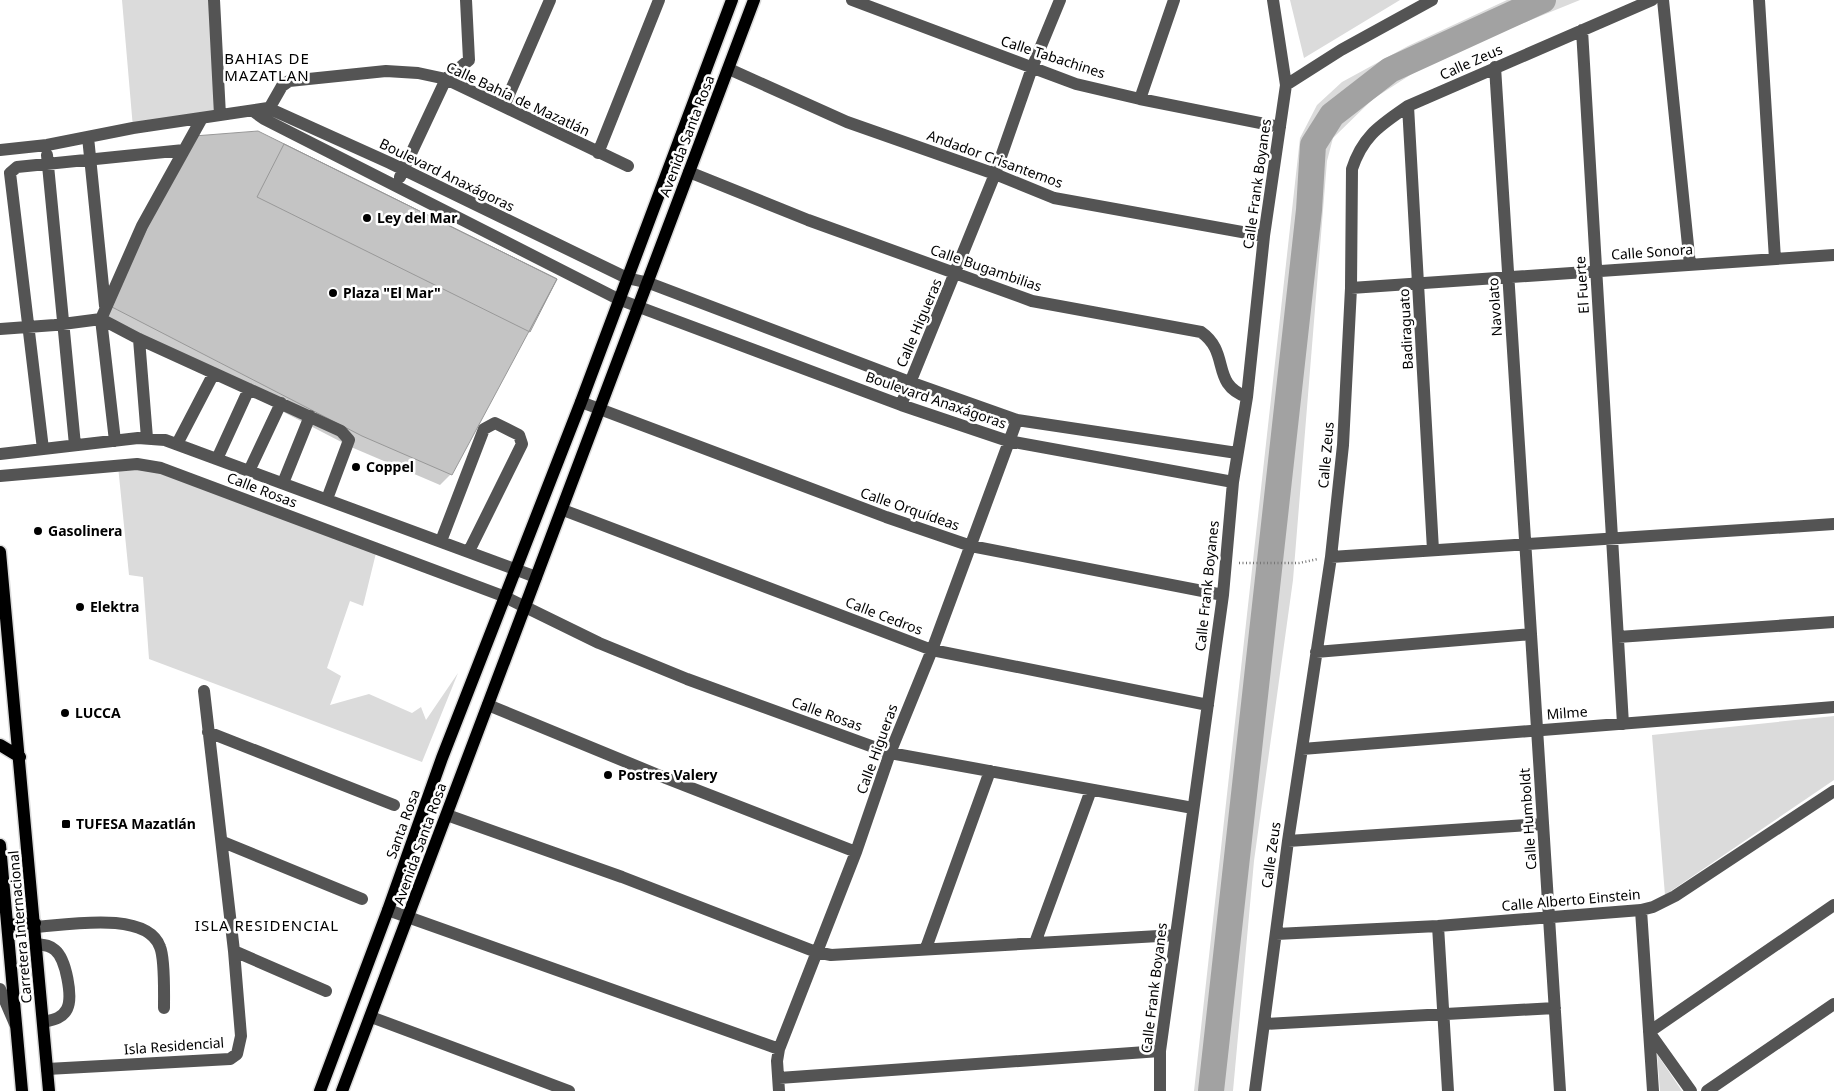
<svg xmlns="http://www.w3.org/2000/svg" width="1834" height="1091" font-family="'Noto Sans',sans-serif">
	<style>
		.green { fill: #dbdbdb }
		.shadow { fill: #0003 }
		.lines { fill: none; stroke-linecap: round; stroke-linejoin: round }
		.river { stroke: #a2a2a2; stroke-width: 26 }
		.building { fill: #c4c4c4; stroke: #989898 }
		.major-casing { stroke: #dbdbdb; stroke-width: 15 }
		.path { stroke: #767676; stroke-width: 2.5; stroke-dasharray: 1 2.5; stroke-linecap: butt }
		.minor { stroke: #545454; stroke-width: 12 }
		.major { stroke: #000; stroke-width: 12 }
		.poi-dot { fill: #000; stroke: #fff; stroke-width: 2 }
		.labels { text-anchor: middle; stroke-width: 5; stroke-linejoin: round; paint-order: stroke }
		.street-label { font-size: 14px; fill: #000; stroke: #fff }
		.poi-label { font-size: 14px; font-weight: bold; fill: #000; stroke: #fff; text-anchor: start }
		.neighbourhood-label { font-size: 15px; letter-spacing: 1px; fill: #000; stroke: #fff }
	</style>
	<rect width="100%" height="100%" fill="#fff"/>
	<!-- green -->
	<path class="green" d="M122 0H214L220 115 133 128Z
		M1290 0H1400L1304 58Z
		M1507 0H1580L1435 59 1373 99 1333 138 1327 161 1293 580 1254 861 1233 1091H1194L1300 138 1317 105 1342 82 1408 46Z
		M137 464 377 549 363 606 350 601 327 668 341 676 330 705 369 694 412 713 421 707 426 720 458 673 422 762 149 659 143 577 129 575 118 466Z
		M1834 716V780L1665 895 1652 735Z
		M1657 1054 1682 1091H1660Z"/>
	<!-- shadow -->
	<path class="shadow" d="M173 162 451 474 440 485 351 447 100 317Z"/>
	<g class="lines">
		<!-- river -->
		<path class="river" d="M1211 1091 1309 210 1313 145 1332 115 1390 70 1543 0"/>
	</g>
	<!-- building -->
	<path class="building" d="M258 131 557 279 452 475 362 436 110 306 184 150 194 136Z
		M284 144 557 279 530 332 257 197Z"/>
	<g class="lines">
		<defs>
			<path id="major" d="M0 552 49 1091
				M0 745 20 757
				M0 845 22 1091
				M8 925 35 923
				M320 1091 388 910 442 758 581 402 732 0
				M342 1091 754 0"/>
		</defs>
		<!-- major casing -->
		<use href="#major" class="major-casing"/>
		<!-- path -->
		<path class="path" d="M1239 563H1299L1318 559"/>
		<!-- minor -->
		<path class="minor" d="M214 0 220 115
			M852 0 1076 84 1140 99 1280 127
			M1663 0 1690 265
			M1759 0 1775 259
			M1582 30 1623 724
			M1495 67 1560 1091
			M729 69 847 122 995 174 1054 198 1264 236
			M1286 85 1341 50 1432 0
			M1140 99 1174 0
			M504 106 550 0
			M1408 106 1433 550
			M253 111 264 119 618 299 639 307 901 405 1008 441 1233 482
			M266 114 282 86 289 81 386 71 418 73 446 79 628 166
			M88 137 105 306
			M0 150 47 145 133 128 268 108 390 163 627 278 649 283 910 382 1017 420 1237 453
			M598 153 659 0
			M47 155 75 445
			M689 172 808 220 1032 301 1201 332C1231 353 1210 384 1247 397
			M400 177 446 79 469 60 466 0
			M1351 288 1834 255
			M101 319 139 339 341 431 349 440 327 499
			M101 319 115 441
			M0 329 55 325 101 319 142 226 202 118
			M139 339 147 438
			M581 402 886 517 971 546 1223 595
			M901 405 995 174 1032 68 1060 0
			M177 444 214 373
			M43 449 10 173 17 167 184 150
			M0 454 138 438 165 440 536 577
			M217 459 249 389
			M249 471 281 403
			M0 476 137 464 161 468 503 596 599 643 687 679 890 753 1193 808
			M283 483 310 416
			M563 510 932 650 1208 705
			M441 541 484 429 495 423 519 435 522 444 469 551
			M1331 557 1834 524
			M1618 637 1834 622
			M1316 652 1531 634
			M488 705 658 775 856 852
			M208 732 394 805
			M1302 749 1834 707
			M447 815 622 877 816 952 831 955 1176 935
			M1288 841 1543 824
			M223 842 362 899
			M388 910 779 1049
			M1641 910 1653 1091
			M1438 926 1448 1091
			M35 927C66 925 147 910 160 947 165 959 164 993 164 1008
			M1276 934 1438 926 1641 910 1653 907 1675 896 1834 791
			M1035 943 1091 790
			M37 944C44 945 49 945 55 950 66 959 73 997 67 1009 62 1019 52 1020 43 1022
			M926 948 990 771
			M234 951 326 991
			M0 989 15 1024
			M371 1017 569 1091
			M1265 1024 1555 1008
			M47 1069 230 1059 237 1054 241 1036 234 951 204 691
			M779 1078 1160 1051
			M779 1091 777 1061 779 1049 856 852 890 753 932 650 1017 420
			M1160 1091V1051L1223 595 1233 482 1247 397 1264 236 1286 85 1273 0
			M1255 1091 1288 841 1331 557 1343 445 1351 288 1352 169C1363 135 1381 125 1408 106L1652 0
			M1691 1091 1649 1032 1834 905
			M1707 1091 1834 1004"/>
		<!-- major -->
		<use href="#major" class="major"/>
	</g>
	<!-- markers -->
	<g class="poi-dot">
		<circle cx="367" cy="218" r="5"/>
		<circle cx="333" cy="293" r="5"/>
		<circle cx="356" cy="467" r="5"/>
		<circle cx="38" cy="531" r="5"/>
		<circle cx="80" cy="607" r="5"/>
		<circle cx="65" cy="713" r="5"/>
		<circle cx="608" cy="775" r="5"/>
		<rect x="61" y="819" width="10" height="10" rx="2.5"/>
	</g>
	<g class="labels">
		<!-- street labels -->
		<g class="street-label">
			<text transform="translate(1053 57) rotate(18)" y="5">Calle Tabachines</text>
			<text transform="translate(1471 62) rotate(-24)" y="5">Calle Zeus</text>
			<text transform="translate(518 99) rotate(25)" y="5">Calle Bahía de Mazatlán</text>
			<text transform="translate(687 136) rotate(-69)" y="5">Avenida Santa Rosa</text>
			<text transform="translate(995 159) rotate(20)" y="5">Andador Crisantemos</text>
			<text transform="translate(447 175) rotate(26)" y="5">Boulevard Anaxágoras</text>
			<text transform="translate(1257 184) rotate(-82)" y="5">Calle Frank Boyanes</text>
			<text transform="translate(1652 252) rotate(-4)" y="5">Calle Sonora</text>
			<text transform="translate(986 268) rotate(19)" y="5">Calle Bugambilias</text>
			<text transform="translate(1582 285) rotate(-94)" y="5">El Fuerte</text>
			<text transform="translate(1495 307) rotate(-94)" y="5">Navolato</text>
			<text transform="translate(919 323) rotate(-67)" y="5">Calle Higueras</text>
			<text transform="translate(1406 329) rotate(-93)" y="5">Badiraguato</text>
			<text transform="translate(936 400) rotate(19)" y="5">Boulevard Anaxágoras</text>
			<text transform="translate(1326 455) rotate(-85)" y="5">Calle Zeus</text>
			<text transform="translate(262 490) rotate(21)" y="5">Calle Rosas</text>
			<text transform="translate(910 509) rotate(19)" y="5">Calle Orquídeas</text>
			<text transform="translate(1207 586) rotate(-84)" y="5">Calle Frank Boyanes</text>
			<text transform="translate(884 616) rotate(21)" y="5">Calle Cedros</text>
			<text transform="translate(1567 713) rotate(-4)" y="5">Milme</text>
			<text transform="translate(827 714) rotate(20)" y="5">Calle Rosas</text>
			<text transform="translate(877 749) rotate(-70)" y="5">Calle Higueras</text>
			<text transform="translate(1528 819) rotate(-94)" y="5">Calle Humboldt</text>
			<text transform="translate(403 824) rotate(-70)" y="5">Santa Rosa</text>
			<text transform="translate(420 844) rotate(-70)" y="5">Avenida Santa Rosa</text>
			<text transform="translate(1271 855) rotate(-82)" y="5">Calle Zeus</text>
			<text transform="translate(1571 900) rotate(-5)" y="5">Calle Alberto Einstein</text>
			<text transform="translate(20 927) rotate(-95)" y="5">Carretera Internacional</text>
			<text transform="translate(1154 988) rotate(-83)" y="5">Calle Frank Boyanes</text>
			<text transform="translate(174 1046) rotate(-4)" y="5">Isla Residencial</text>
		</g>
		<!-- poi labels -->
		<g class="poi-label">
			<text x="377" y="223">Ley del Mar</text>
			<text x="343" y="298">Plaza "El Mar"</text>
			<text x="366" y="472">Coppel</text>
			<text x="48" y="536">Gasolinera</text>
			<text x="90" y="612">Elektra</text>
			<text x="75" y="718">LUCCA</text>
			<text x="618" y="780">Postres Valery</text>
			<text x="76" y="829">TUFESA Mazatlán</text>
		</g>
		<!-- neighbourhood labels -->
		<g class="neighbourhood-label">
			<text x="267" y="64">BAHIAS DE<tspan x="267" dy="17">MAZATLAN</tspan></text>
			<text x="267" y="931">ISLA RESIDENCIAL</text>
		</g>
	</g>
</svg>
